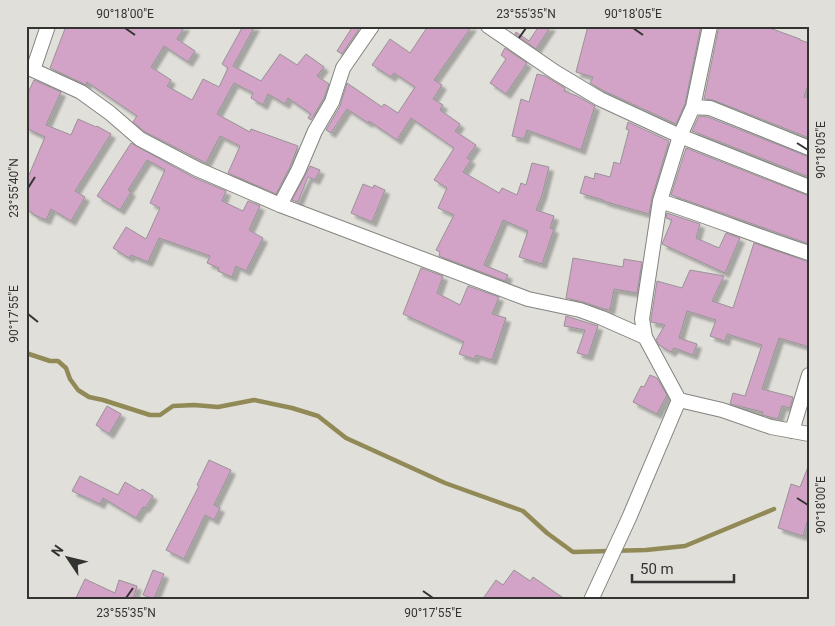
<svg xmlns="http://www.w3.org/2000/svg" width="835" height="626" font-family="Roboto,sans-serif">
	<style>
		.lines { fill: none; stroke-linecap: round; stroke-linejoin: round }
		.stream { stroke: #918a56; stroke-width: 4.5 }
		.building { fill: #d2a3c7; stroke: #989396; filter: url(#shadow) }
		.minor-casing { stroke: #84837f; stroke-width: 16 }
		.minor { stroke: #fff; stroke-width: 14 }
		.ticks { fill: none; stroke: #333331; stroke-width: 2 }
		.neatline { fill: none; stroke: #333331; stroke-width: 2 }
		.ticks-label { font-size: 12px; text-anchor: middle; fill: #333331 }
	</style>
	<defs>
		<filter id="shadow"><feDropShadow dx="4.5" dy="4.5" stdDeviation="1" flood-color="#0004"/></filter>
	</defs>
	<rect width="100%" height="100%" fill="#e0dfda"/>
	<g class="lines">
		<!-- stream -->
		<path class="stream" d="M26 353 50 361H58L66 368 70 379 78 390 89 397 103 400 150 415H160L173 406 194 405 218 407 254 400 292 408 318 416 346 438 445 483 523 511 547 533 573 552 646 550 685 546 774 509"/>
	</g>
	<!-- building -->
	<path class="building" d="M66 26H185L177 39 195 51 188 62 164 46 151 67 171 80 167 86 192 100 203 79 219 87 228 68 222 64 243 26H255L233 66 261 81 280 54 297 65 306 54 324 67 317 76 329 84 324 98 311 120 308 118 311 114 288 98 285 104 268 94 263 105 251 98 253 93 234 83 217 114 250 132 251 129 298 146 290 167 276 194 228 173 240 146 220 136 206 163 145 132 133 122 137 116 87 82 86 85 50 68Z
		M353 26H361L342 54 337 51Z
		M428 26H472L434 80 442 85 433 99 443 105 440 110 460 124 455 131 476 145 467 158 471 160 463 172 499 193 502 188 517 195 521 183 526 185 532 163 549 167 542 195 536 210 554 216 550 228 554 229 542 264 519 257 528 231 503 220 484 265 508 275 505 281 439 256 440 252 436 250 454 215 438 208 447 188 434 180 454 148 411 118 397 140 369 121 368 123 347 109 331 133 326 130 340 106 347 83 382 107 384 104 398 113 415 87 394 73 391 77 372 65 390 39 410 53Z
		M539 26H551L536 49 515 34 516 32 529 41Z
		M588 26H701L685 104 676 124 604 91 590 83 593 77 576 72Z
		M719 26H764L800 39V40L809 43V82L804 97 809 98V138L713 100 704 99Z
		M505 48 527 63 506 94 490 83 506 59 501 55Z
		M537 74 545 76 565 88 564 91 577 96 595 106 581 150 527 130 524 139 512 136 521 99 529 102Z
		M34 80 61 92 46 125 71 135 78 119 96 127 97 126 111 134 75 191 85 197 71 221 51 209 46 220 34 215V214L26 209V173L29 175 45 137 26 128V97Z
		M699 116 708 117 809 157V177L692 131Z
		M628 122 669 141 652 198 649 214 603 201V200L580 193 585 176 594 179 595 173 610 177 614 162 620 164 629 130 626 129Z
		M131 143 193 177 226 191 222 201 243 211 248 201 260 206 249 230 263 238 246 271 236 266 232 277 218 271 219 268 207 263 210 256 159 238 148 262 131 255 129 258 113 248 126 227 146 239 160 208 150 203 165 170 147 160 128 190 131 192 120 210 97 196Z
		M686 148 809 196V244L671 195Z
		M310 166 320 170 315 180 308 177 298 202 292 200Z
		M363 184 373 188 374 185 385 190 372 222 351 213Z
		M667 213 700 224 696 238 719 248 726 233 740 238 725 273 662 244 672 220 666 218Z
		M754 243 809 262V347L779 338 762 389 793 397 790 408 782 406 778 419 762 415 763 412 730 404 733 393 745 396 762 345 727 334 725 341 710 336 716 320 687 311 679 338 697 344 693 355 674 348 671 352 659 345 656 340 665 325 651 322V319L657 281 682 288 690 270 724 276 712 301 733 308Z
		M573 258 623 267 624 259 642 262 637 293 614 289 610 310 604 309 583 302 566 298Z
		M421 268 443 276 437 293 460 305 468 286 499 297 492 314 506 318 492 360 476 355 474 359 459 354 464 342 403 314Z
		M566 316 598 326 588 356 577 353 585 330 564 326Z
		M650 375 657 378 667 395 657 414 633 402 641 386 644 387Z
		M107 406 121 414 109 434 96 425Z
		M209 460 231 470 214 505 220 508 214 520 205 515 184 559 166 550 199 486 197 485Z
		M808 467 809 516 803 536 778 528 791 484 800 487Z
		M80 476 118 495 125 482 140 491 142 489 153 496 145 508 143 507 136 518 103 498 100 504 72 491Z
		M153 570 164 574 154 599 143 595Z
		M514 570 530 581 533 577 566 600H482L496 580 503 585Z
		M85 579 115 593 119 580 137 586 133 600H75Z"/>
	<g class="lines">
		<defs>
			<path id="minor" d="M48 26 33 70 81 92 110 113 140 139 197 169 280 205 298 171 315 131 332 102 343 68 372 26
				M488 26 555 72 600 99 680 136 809 187
				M693 107 710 108 809 148
				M660 201C710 217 759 237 809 253
				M280 205 528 299 580 310 602 318 645 337
				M679 400 722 410 771 427 809 434
				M792 431 809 375
				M591 600 629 518 679 400 645 337 642 319 660 201 680 136 693 107 710 26"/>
		</defs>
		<!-- minor casing -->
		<use href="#minor" class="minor-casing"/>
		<!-- minor -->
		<use href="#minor" class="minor"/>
	</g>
	<!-- ticks -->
	<path class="ticks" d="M125 28 135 35M633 28 643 35M519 38 526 28M797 143 808 150M28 188 35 177M28 314 38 322M797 498 808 505M423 591 433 598M126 598 133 588"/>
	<!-- border -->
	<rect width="835" height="626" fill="none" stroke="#e0dfda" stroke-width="55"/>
	<!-- north arrow -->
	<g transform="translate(68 558) rotate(305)" stroke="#e0dfda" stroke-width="4" paint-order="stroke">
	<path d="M0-4L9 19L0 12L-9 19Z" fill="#333331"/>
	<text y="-8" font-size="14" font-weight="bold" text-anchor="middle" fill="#333331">N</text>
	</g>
	<!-- scale -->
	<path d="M632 574v8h102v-8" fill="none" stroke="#333331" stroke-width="2.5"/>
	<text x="640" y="574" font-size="15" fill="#333331" stroke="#e0dfda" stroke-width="4" paint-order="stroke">50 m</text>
	<rect x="28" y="28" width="780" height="570" class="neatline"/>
	<g class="ticks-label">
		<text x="125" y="18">90°18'00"E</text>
		<text x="526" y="18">23°55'35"N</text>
		<text x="633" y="18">90°18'05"E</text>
		<text transform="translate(821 150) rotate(-90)" y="4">90°18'05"E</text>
		<text transform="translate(14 188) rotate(-90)" y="4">23°55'40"N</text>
		<text transform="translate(14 314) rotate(-90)" y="4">90°17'55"E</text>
		<text transform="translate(821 505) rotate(-90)" y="4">90°18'00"E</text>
		<text x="126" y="617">23°55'35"N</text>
		<text x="433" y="617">90°17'55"E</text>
	</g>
</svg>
